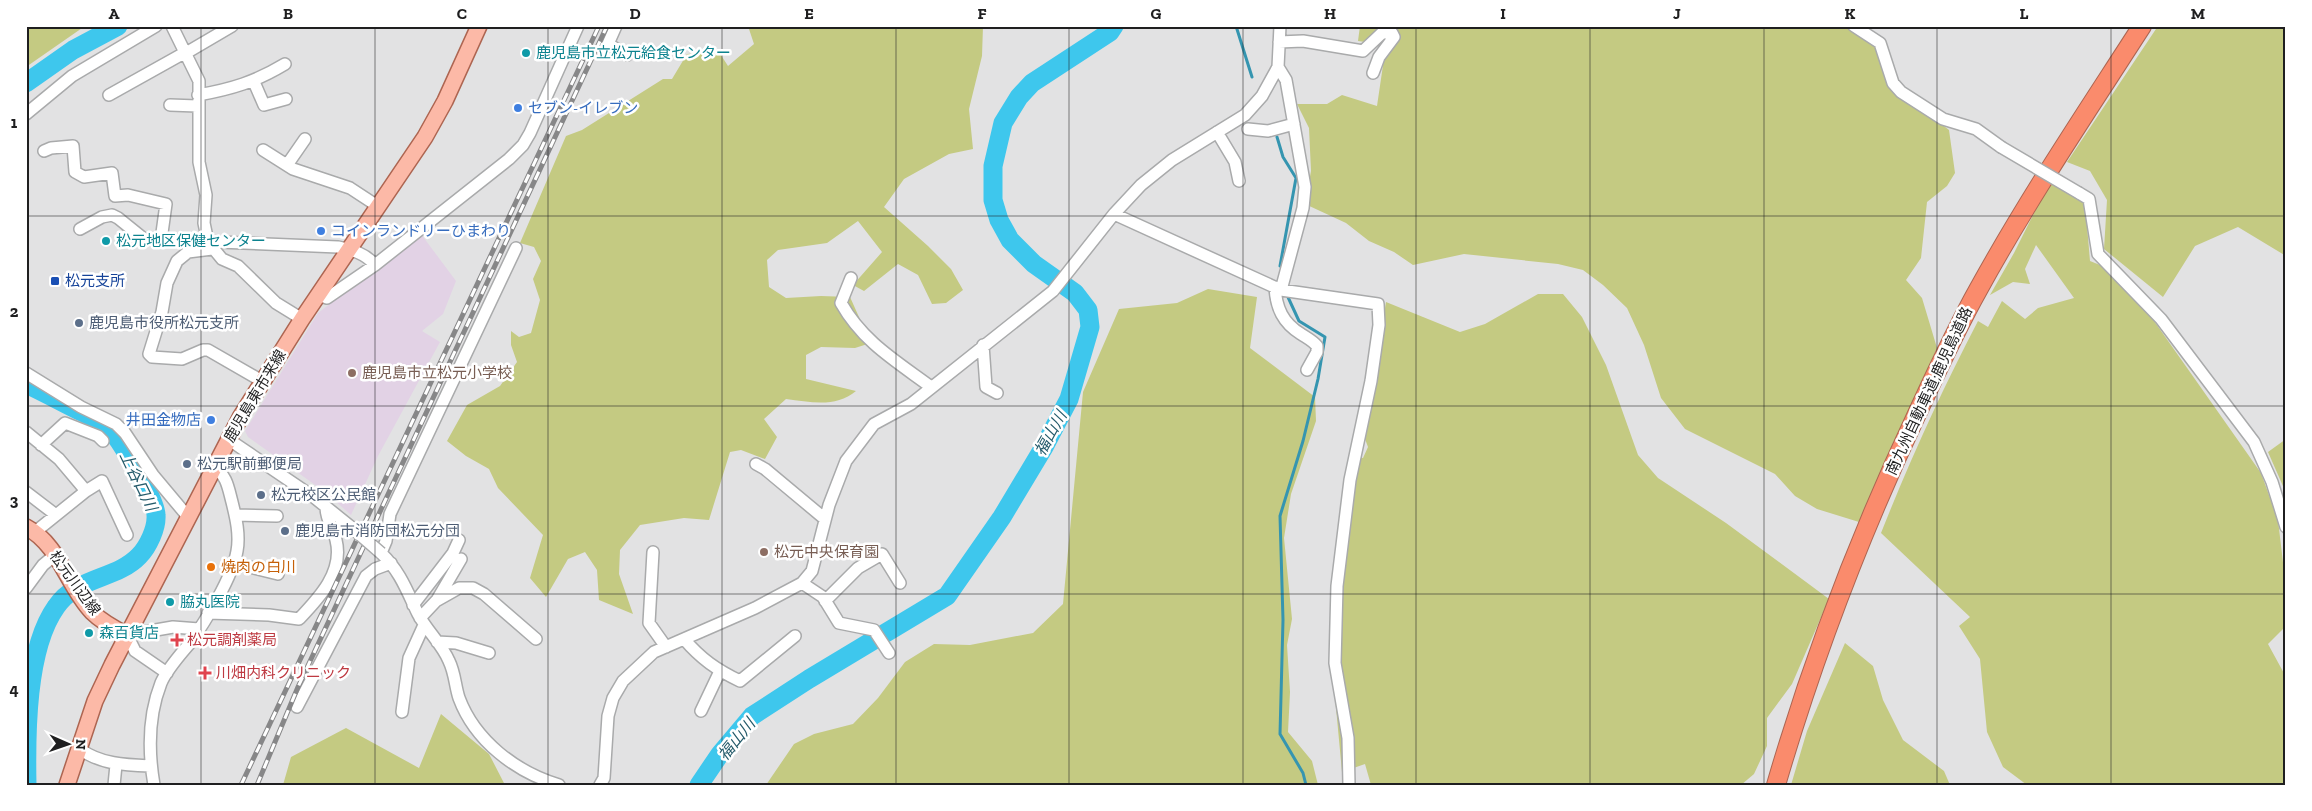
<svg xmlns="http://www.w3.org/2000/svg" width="2312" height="811" font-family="'Zilla Slab','Noto Sans JP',serif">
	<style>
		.education { fill: #e2d2e5 }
		.green { fill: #c4ca82 }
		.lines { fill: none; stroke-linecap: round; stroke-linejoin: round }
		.stream { stroke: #3595b0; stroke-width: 3 }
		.river { stroke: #3ec7ed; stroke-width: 19 }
		.minor-tunnel { stroke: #bbbbbc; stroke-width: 11; stroke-dasharray: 11 5.5; stroke-linecap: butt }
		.minor-casing { stroke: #a9aaab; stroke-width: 14 }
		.major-casing { stroke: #ad6551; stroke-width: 18 }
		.highway-casing { stroke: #ad6551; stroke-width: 20 }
		.minor { stroke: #fff; stroke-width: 11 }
		.major { stroke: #fcb9a7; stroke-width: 15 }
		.highway { stroke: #fa8b6c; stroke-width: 18 }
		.rail-casing { stroke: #878788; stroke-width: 5 }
		.rail { stroke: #fff; stroke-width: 3; stroke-dasharray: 9; stroke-linecap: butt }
		.minor-bridge-casing { stroke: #a9aaab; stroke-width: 14; stroke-linecap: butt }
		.minor-bridge { stroke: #fff; stroke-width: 11 }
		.grid { fill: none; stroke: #1f1f20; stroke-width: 1; stroke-opacity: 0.55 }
		.culture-dot { fill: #0f9aa8; stroke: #fff; stroke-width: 2 }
		.shop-dot { fill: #3f7fe0; stroke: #fff; stroke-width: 2 }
		.transit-dot { fill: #1a4fb4; stroke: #fff; stroke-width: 2 }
		.service-dot { fill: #5c6f8a; stroke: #fff; stroke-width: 2 }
		.education-dot { fill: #8d6e63; stroke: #fff; stroke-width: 2 }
		.food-dot { fill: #e8710a; stroke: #fff; stroke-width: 2 }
		.health-dot { fill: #e0444e; stroke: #fff; stroke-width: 2 }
		.labels { text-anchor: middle; stroke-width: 5; stroke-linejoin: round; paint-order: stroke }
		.culture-label { font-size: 15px; fill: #0d838f; stroke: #fff; text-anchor: start }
		.shop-label { font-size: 15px; fill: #366cbe; stroke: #fff; text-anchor: start }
		.transit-label { font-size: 15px; fill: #164399; stroke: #fff; text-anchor: start }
		.service-label { font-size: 15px; fill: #4e5e75; stroke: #fff; text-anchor: start }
		.education-label { font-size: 15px; fill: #785e54; stroke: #fff; text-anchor: start }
		.street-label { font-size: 15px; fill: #1f1f20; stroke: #fff }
		.food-label { font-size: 15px; fill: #c56008; stroke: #fff; text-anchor: start }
		.health-label { font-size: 15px; fill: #be3a42; stroke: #fff; text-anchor: start }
		.water-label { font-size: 16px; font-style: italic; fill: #255b6b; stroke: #fff }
		.neatline { fill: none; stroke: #1f1f20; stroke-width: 2 }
		.grid-label { font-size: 16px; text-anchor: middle; font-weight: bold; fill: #1f1f20 }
	</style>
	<rect width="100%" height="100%" fill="#e2e2e3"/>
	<!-- education -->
	<path class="education" d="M421 234 456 281 443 314 422 331 440 342 378 456 351 515 325 492 248 437 245 431 318 313Z"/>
	<!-- green -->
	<path class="green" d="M26 26H85L26 67Z
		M748 26H983L982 56 969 109 973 149 949 154 904 179 884 207 928 246 951 269 963 290 946 303 932 304 918 275 898 264 864 291 853 285 882 252 858 221 827 243 778 250 767 260 769 287 786 298 821 296 850 297 863 326 880 340 855 348 821 347 806 355V379L856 391C836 408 811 402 786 399L764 419 777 437 765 459 741 450 730 452 709 520 684 518 640 525 620 550 619 574 633 614 599 600 597 570 585 552 568 559 546 597 530 578 543 535 498 488 489 469 466 456 447 441 467 405 500 386 517 362 511 345V331L519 337 531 333 540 300 533 279 541 261 534 247 520 243 566 136 582 130 663 79H672L687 54 719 52 728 66 754 44Z
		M1360 26H1864L1878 35 1889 72 1917 105 1949 130 1955 173 1947 186 1927 202 1921 258 1906 280 1922 298 1937 348 1859 522 1817 509 1795 496 1775 474 1685 429 1661 398 1644 345 1627 308 1603 285 1583 270 1558 264 1464 254 1413 265 1394 252 1369 241 1346 223 1305 204 1311 171 1309 128 1297 104H1327L1342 95 1377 106 1386 45 1358 41Z
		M2158 26H2286V256L2238 227 2195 246 2163 297 2104 249 2107 200 2090 171 2067 162Z
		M2050 181 2085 202 2090 261 2105 267 2128 284 2261 473 2278 520 2286 588V626L2268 644 2286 677V785H2027L2003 767 1987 732 1980 659 1959 626 1970 617 1881 533C1910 460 1942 390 1978 321L1988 327 2002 301 2025 319 2038 308 2074 298 2036 245 2025 269 2030 284 2013 282 1990 295 2014 253Z
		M1208 289 1257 297 1250 348 1315 397 1316 421 1291 494 1284 538 1292 619 1287 645 1290 692 1288 732 1312 761 1318 785H766L794 744 814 734 853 724 878 698 905 662 934 644 970 645 1033 633 1063 604 1083 392 1119 309 1177 303Z
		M1538 294H1563L1582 317 1606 365 1638 455 1658 478 1726 523 1829 599 1792 684 1767 718V746L1754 774 1741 785H1371L1365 764 1342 772 1335 697 1351 456 1363 458 1368 447 1361 428 1375 368 1386 302 1460 332 1485 324Z
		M2286 439V493L2268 452Z
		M1845 643 1873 666 1883 700 1903 740 1944 771 1950 785H1791L1807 731Z
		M441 714 489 754 505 785H283L291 757 346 728 419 768Z"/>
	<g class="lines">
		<!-- stream -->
		<path class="stream" d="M1236 26 1252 77
			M1277 137 1283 157 1296 178 1280 266
			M1287 295 1299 321 1325 337 1318 379 1303 441 1280 516 1283 620 1280 734 1303 773 1306 785"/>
		<!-- river -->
		<path class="river" d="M26 83 73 50 118 26
			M26 384C46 393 65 404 84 413 91 417 101 421 107 426 119 437 156 500 156 515 157 528 148 547 139 556 116 580 77 576 56 607 26 649 26 734 27 785
			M699 785 720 754 752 716 809 679 947 596 1002 517 1044 447 1069 399 1090 327 1088 310 1075 293 1034 264 1010 240 999 220 993 200V166L1003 123 1019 97 1032 83 1110 32 1114 26"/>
		<!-- minor-tunnel -->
		<path class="minor-tunnel" d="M604 26 615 30"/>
		<defs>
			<path id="minor" d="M172 26 199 81V162L206 195 204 223 208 242 222 259 238 266 276 303 302 319
				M616 26 608 44 627 55
				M1854 26 1880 43 1893 83 1901 92 1943 119 1976 129 2001 147
				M1279 42 1303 41 1363 51 1382 33H1392L1394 37 1379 57 1373 73
				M186 53 232 26
				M1278 67 1286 80 1305 187 1303 208 1281 290
				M254 82 264 105 286 99
				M109 95 186 52
				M198 95C232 89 255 82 285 64
				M170 105 197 106
				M26 114 72 76 156 26
				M1248 129 1268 131 1294 124
				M1217 132 1235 162 1239 181
				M263 150 293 169 350 188 379 207
				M44 151 51 148 73 146 75 172 84 177 112 173 115 196 128 195 166 204 161 240
				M287 165 305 139
				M2079 193 2089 199 2098 254 2161 319 2254 442 2272 482 2286 527
				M1114 214 1281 290 1378 304 1379 325 1371 381 1350 480 1337 586 1335 663 1348 738 1349 785
				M80 229 102 217 112 215 118 218 144 239 338 247C352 250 365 253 375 265
				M516 248 390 514 386 541 381 553C400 571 407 591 418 614 427 631 442 644 449 661 455 673 455 686 459 698 475 741 516 772 559 785
				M212 249 188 252 177 261 167 283 162 312 149 354 152 357 182 359 203 350H208L262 381
				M851 278 841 303C863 342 896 361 931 387
				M1275 287C1276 308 1283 323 1301 334 1307 338 1313 341 1317 346V352L1307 370
				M318 295 327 298 375 265 509 159 523 145 530 133 578 26
				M983 345 986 387 997 393
				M26 373 81 407 116 424 125 433 153 475 189 518
				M26 432 59 459 86 491 35 532
				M228 439 315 498 351 527
				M41 445 65 423 98 436 103 441
				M756 464 765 469 825 519
				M86 491 102 481 127 535
				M26 492 56 515
				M235 515 277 516
				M653 552 649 623 666 647
				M234 563 278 574
				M802 583 823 597 839 623 874 630 889 653
				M26 588 43 565 55 555
				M437 600 461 559
				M825 601 858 568 882 554 900 583
				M413 605 453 553 459 540
				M208 613 269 615 299 619C319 598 344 572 336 540 333 528 326 520 326 507
				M420 618 436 601 459 588H473L484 594 536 639
				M684 639C701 659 717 670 740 681L795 636
				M437 642 456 643 489 653
				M167 673 135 651 127 635 173 627 199 629
				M297 707 366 576 375 569 391 563
				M701 711 720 671
				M402 712 409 658 424 625
				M80 749C100 764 125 765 150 766
				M114 785 116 765
				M154 785C148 750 148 716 161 683 167 669 180 655 190 643 205 622 233 576 237 551 240 535 236 518 232 502 228 487 227 476 214 467
				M600 785 604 778 608 716 613 698 623 681 654 652 755 608 802 583 812 571 829 505 846 461 874 424 911 404 1053 291 1114 214 1141 185 1172 160 1245 115 1262 96 1278 67 1280 26"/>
			<path id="major" d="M26 527C60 545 67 586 92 612 102 622 115 629 127 635
				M67 785 95 701 112 665 241 416 302 319 425 137 445 101 479 26"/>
			<path id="highway" d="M1776 785C1813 658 1860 535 1916 416 1936 373 1955 331 1978 290 2028 199 2086 113 2142 26"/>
		</defs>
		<!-- minor casing -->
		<use href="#minor" class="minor-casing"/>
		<!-- major casing -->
		<use href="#major" class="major-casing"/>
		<!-- highway casing -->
		<use href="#highway" class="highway-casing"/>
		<!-- minor -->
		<use href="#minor" class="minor"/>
		<!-- major -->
		<use href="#major" class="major"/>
		<!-- highway -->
		<use href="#highway" class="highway"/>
		<defs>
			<path id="rail" d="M241 785 599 26
				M257 785 298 687 607 26"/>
		</defs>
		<!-- rail casing -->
		<use href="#rail" class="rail-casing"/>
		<!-- rail -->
		<use href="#rail" class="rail"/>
		<defs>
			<path id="minor-bridge" d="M2001 147 2079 193
				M351 527 381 553"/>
		</defs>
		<!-- minor-bridge casing -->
		<use href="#minor-bridge" class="minor-bridge-casing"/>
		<!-- minor-bridge -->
		<use href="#minor-bridge" class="minor-bridge"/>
	</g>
	<!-- grid -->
	<path class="grid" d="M201 26V785M375 26V785M548 26V785M722 26V785M896 26V785M1069 26V785M1243 26V785M1416 26V785M1590 26V785M1764 26V785M1937 26V785M2111 26V785M26 216H2286M26 406H2286M26 594H2286"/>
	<!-- markers -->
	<g class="culture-dot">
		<circle cx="526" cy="53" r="5"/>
		<circle cx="106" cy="241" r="5"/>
		<circle cx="170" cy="602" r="5"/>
		<circle cx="89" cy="633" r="5"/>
	</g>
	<g class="shop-dot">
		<circle cx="518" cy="108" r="5"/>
		<circle cx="321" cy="231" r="5"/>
		<circle cx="211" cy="420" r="5"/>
	</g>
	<rect class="transit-dot" x="50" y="276" width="10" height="10" rx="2.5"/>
	<g class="service-dot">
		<circle cx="79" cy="323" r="5"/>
		<circle cx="187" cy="464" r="5"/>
		<circle cx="261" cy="495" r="5"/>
		<circle cx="285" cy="531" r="5"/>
	</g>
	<g class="education-dot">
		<circle cx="352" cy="373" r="5"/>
		<circle cx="764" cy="552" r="5"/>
	</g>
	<circle class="food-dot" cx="211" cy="567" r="5"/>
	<g class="health-dot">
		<path d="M174.5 632.5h5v5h5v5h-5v5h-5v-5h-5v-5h5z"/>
		<path d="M202.5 665.5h5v5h5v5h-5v5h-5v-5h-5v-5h5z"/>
	</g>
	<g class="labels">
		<!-- culture labels -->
		<g class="culture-label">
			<text x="536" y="58">鹿児島市立松元給食センター</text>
			<text x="116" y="246">松元地区保健センター</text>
			<text x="180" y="607">脇丸医院</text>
			<text x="99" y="638">森百貨店</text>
		</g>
		<!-- shop labels -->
		<g class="shop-label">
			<text x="528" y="113">セブン-イレブン</text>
			<text x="331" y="236">コインランドリーひまわり</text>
			<text x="201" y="425" text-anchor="end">井田金物店</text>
		</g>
		<!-- transit labels -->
		<g class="transit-label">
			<text x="65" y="286">松元支所</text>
		</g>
		<!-- service labels -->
		<g class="service-label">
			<text x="89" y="328">鹿児島市役所松元支所</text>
			<text x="197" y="469">松元駅前郵便局</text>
			<text x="271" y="500">松元校区公民館</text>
			<text x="295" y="536">鹿児島市消防団松元分団</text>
		</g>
		<!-- education labels -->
		<g class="education-label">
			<text x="362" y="378">鹿児島市立松元小学校</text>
			<text x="774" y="557">松元中央保育園</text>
		</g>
		<!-- street labels -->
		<g class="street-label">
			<text transform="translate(1929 391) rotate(-65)" y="5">南九州自動車道;鹿児島道路</text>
			<text transform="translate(255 396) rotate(-59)" y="5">鹿児島東市来線</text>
			<text transform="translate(75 583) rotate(54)" y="5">松元川辺線</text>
		</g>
		<!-- food labels -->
		<g class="food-label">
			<text x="221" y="572">焼肉の白川</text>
		</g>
		<!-- health labels -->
		<g class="health-label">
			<text x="187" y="645">松元調剤薬局</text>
			<text x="216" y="678">川畑内科クリニック</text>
		</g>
		<!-- water labels -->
		<g class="water-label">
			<text transform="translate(1050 433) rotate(-61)" y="6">福山川</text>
			<text transform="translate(139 481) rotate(64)" y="6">上谷口川</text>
			<text transform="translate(736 739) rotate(-51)" y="6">福山川</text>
		</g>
	</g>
	<!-- border -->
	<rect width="2312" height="811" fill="none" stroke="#ffffff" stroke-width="55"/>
	<!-- north arrow -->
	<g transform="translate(68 744) rotate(92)" stroke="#ffffff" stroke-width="4" paint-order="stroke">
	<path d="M0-4L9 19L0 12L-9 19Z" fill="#1f1f20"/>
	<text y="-8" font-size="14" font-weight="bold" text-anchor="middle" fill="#1f1f20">N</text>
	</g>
	<rect x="28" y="28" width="2256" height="756" class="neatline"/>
	<g class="grid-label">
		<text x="114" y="19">A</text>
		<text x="288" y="19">B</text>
		<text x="462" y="19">C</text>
		<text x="635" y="19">D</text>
		<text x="809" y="19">E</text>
		<text x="982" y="19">F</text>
		<text x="1156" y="19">G</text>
		<text x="1330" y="19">H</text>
		<text x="1503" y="19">I</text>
		<text x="1677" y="19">J</text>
		<text x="1850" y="19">K</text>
		<text x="2024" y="19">L</text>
		<text x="2198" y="19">M</text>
		<text x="14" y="128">1</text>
		<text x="14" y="317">2</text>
		<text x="14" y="506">3</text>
		<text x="14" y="695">4</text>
	</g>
</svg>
